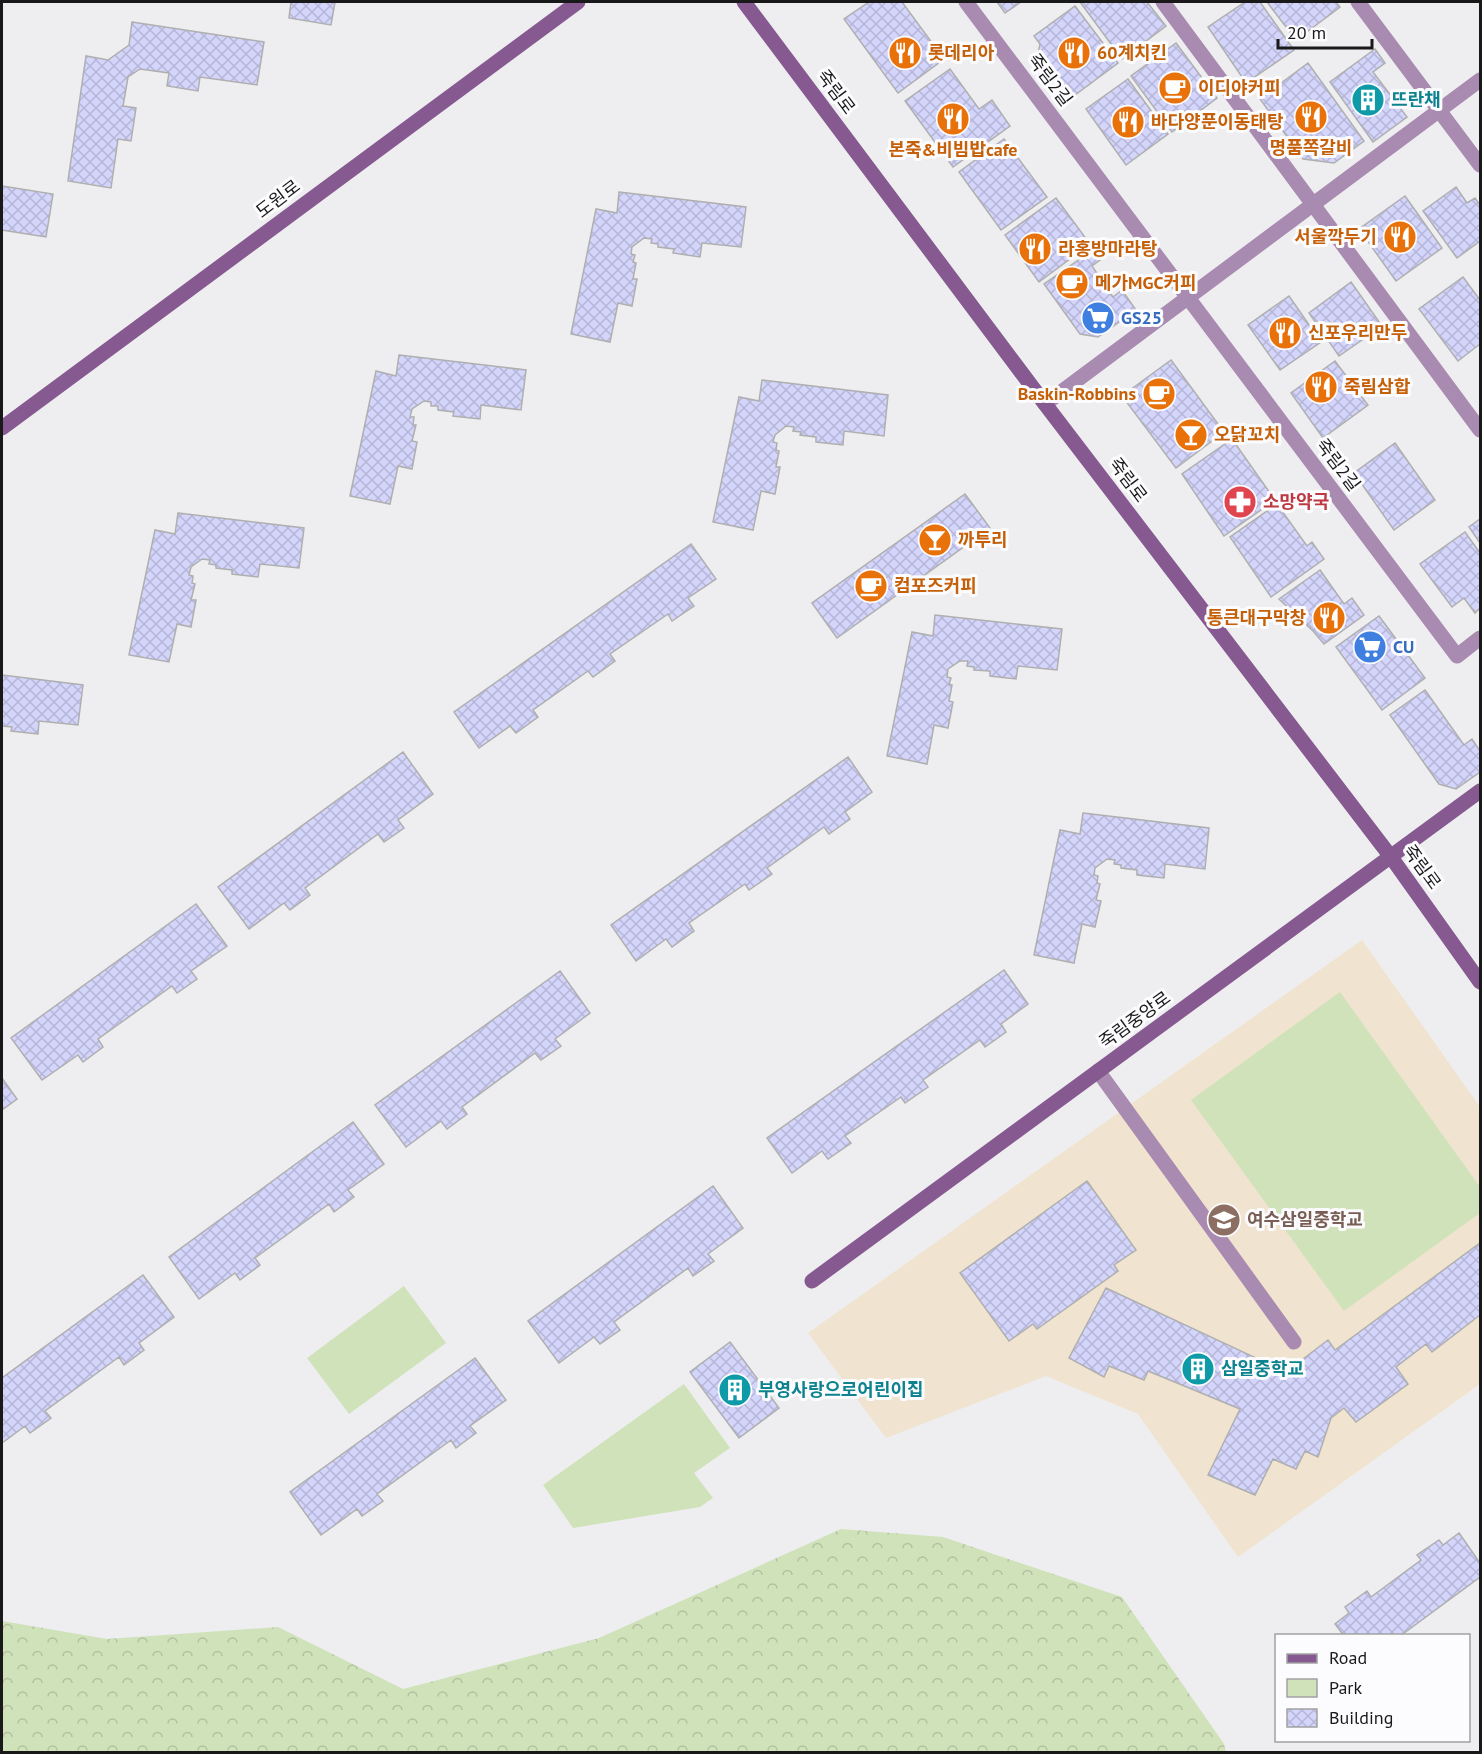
<svg xmlns="http://www.w3.org/2000/svg" width="1482" height="1754" font-family="'PT Sans','Noto Sans KR',sans-serif">
	<style>
		.education { fill: #f0e3cf }
		.forest { fill: url(#forest-crowns) }
		.park { fill: #d0e2ba }
		.building { fill: url(#building-cross-hatch); stroke: #afafb0; stroke-width: 1.5 }
		.lines { fill: none; stroke-linecap: round; stroke-linejoin: round }
		.street { stroke: #a98ab0; stroke-width: 15 }
		.secondary { stroke: #865990; stroke-width: 15 }
		.labels { text-anchor: middle; stroke-width: 6; stroke-linejoin: round; paint-order: stroke }
		.food-label { font-size: 18px; font-weight: bold; fill: #c56008; stroke: #fcfcfe; text-anchor: start }
		.street-label { font-size: 18px; fill: #19191a; stroke: #fcfcfe }
		.culture-label { font-size: 18px; font-weight: bold; fill: #0d838f; stroke: #fcfcfe; text-anchor: start }
		.shop-label { font-size: 18px; font-weight: bold; fill: #366cbe; stroke: #fcfcfe; text-anchor: start }
		.health-label { font-size: 18px; font-weight: bold; fill: #be3a42; stroke: #fcfcfe; text-anchor: start }
		.education-label { font-size: 18px; font-weight: bold; fill: #785e54; stroke: #fcfcfe; text-anchor: start }
	</style>
	<defs>
		<pattern id="forest-crowns" width="20" height="18" patternUnits="userSpaceOnUse" patternTransform="scale(1.5)"><rect width="20" height="18" fill="#d0e2ba"/><path d="M2 6a3 3 0 1 1 6 0M12 15a3 3 0 1 1 6 0" fill="none" stroke="#b2c19f"/></pattern>
		<pattern id="building-cross-hatch" width="8" height="8" patternUnits="userSpaceOnUse" patternTransform="scale(1.5)"><rect width="8" height="8" fill="#d4d5fb"/><path d="M0 0l8 8M0 8l8-8" fill="none" stroke="#b5b6d7"/></pattern>
	</defs>
	<rect width="100%" height="100%" fill="#eeeef0"/>
	<!-- education -->
	<path class="education" d="M1362 940 1480 1107V1384L1238 1557 1138 1414 1046 1376 886 1438 808 1333Z"/>
	<!-- forest -->
	<path class="forest" d="M841 1529 943 1537 1122 1597 1224 1744 1226 1752H2V1621L107 1639 278 1627 403 1689 599 1638Z"/>
	<!-- park -->
	<path class="park" d="M1340 992 1480 1187V1213L1344 1311 1191 1100Z
		M404 1286 446 1343 349 1414 307 1358Z
		M684 1384 730 1448 694 1473 713 1498 700 1507 573 1528 543 1485Z"/>
	<!-- building -->
	<path class="building" d="M291 2H335L331 25 289 18Z
		M869 2H902L944 59 898 93 844 19Z
		M997 2H1021L1005 13Z
		M1080 2H1147L1166 26 1122 59Z
		M1245 2H1260L1294 50 1246 83 1208 27Z
		M1267 2H1336L1340 7 1296 40Z
		M1075 6 1118 63 1071 98 1038 54 1040 44 1034 36Z
		M132 22 264 42 257 85 200 77 198 91 167 86 169 73 140 69 128 77 123 106 136 108 131 141 118 139 111 188 68 181 86 56 108 60 129 45Z
		M1176 43 1217 98 1172 132 1131 76Z
		M1375 49 1385 63 1373 72 1407 117 1373 142 1330 82Z
		M1308 63 1364 141 1334 163 1303 159 1260 99Z
		M950 69 979 109 992 100 1010 126 953 167 905 101Z
		M1128 79 1168 134 1126 165 1086 109Z
		M1004 139 1047 197 1001 230 959 172Z
		M2 186 53 194 46 237 2 230Z
		M1456 187 1467 203 1475 198 1480 205V241L1457 258 1423 211Z
		M619 192 746 207 741 247 702 243 700 257 673 253 674 249 658 247V244L651 243 652 239 644 238 632 247 631 254 635 255 633 262 636 263 633 279H637L632 306 618 303 610 342 571 334 596 209 617 213Z
		M1405 196 1442 248 1396 281 1359 229Z
		M1056 198 1090 244 1039 282 1005 235Z
		M1093 250 1100 260 1092 266 1113 297 1122 290 1136 310 1098 337 1080 334 1044 284Z
		M1463 277 1480 300V344L1458 361 1419 309Z
		M1351 282 1382 326 1339 356 1309 313Z
		M1289 296 1321 342 1280 370 1248 325Z
		M399 355 526 370 521 410 481 405 480 419 453 416 454 412 438 410V406H431V402L424 401 412 409 410 417H414L413 425H416L412 441 417 442 412 469 398 466 390 504 350 496 376 371 396 376Z
		M1171 360 1224 432 1176 468 1122 396Z
		M1335 361 1368 405 1323 438 1291 393Z
		M762 380 888 395 884 436 844 431 843 445 816 442V437L800 435 801 432 793 431 794 427 786 426 775 435 773 442 777 443 776 450 779 451 776 467H780L775 494 761 491 753 530 713 522 739 397 759 401Z
		M1232 439 1275 500 1224 536 1182 474Z
		M1395 443 1435 500 1394 530 1354 473Z
		M965 494 990 528 837 638 812 603Z
		M1277 504 1307 546 1312 542 1324 559 1271 597 1230 537Z
		M178 513 304 528 299 568 260 564 258 577 232 574V570L216 568V565L209 564 210 560 202 559 191 567 189 575 193 576 192 583 195 584 191 600H196L191 627 177 624 169 662 129 655 155 530 175 534Z
		M1480 519V543L1469 527Z
		M1465 532 1480 553V608L1475 613 1464 598 1452 607 1420 564Z
		M691 544 716 579 688 598 694 606 672 621 668 614 610 654 615 661 593 677 588 671 533 710 538 717 516 733 510 726 479 748 454 712Z
		M1320 570 1344 604 1352 598 1364 615 1324 644 1313 631 1279 599Z
		M935 615 1062 629 1057 670 1018 666 1016 679 990 676V671L974 670V667L967 666 968 661H960L948 669 947 677 951 678 949 684 952 685 949 701 953 702 948 728 934 725 927 764 887 756 912 632 933 636Z
		M1379 616 1425 678 1382 710 1336 647Z
		M2 675 83 685 78 725 39 721 38 734 11 731 12 727 2 726Z
		M1425 690 1464 745 1472 739 1480 751V772L1456 789 1439 784 1390 715Z
		M403 752 433 794 398 820 404 828 384 842 378 834 305 888 310 895 290 910 284 903 249 929 218 887Z
		M848 757 872 792 845 812 850 819 829 834 824 827 767 868 772 874 749 890 745 884 689 923 694 931 672 947 666 939 636 961 611 925Z
		M1083 813 1209 828 1205 869 1165 864 1164 878 1137 875V870L1121 868V865L1114 864 1115 860 1107 859 1095 868 1094 875 1098 876 1097 883 1100 884 1096 900 1101 901 1095 927 1082 924 1074 963 1034 955 1060 830 1080 834Z
		M196 904 227 946 191 971 197 979 177 993 172 986 98 1039 103 1047 83 1062 78 1055 42 1080 11 1038Z
		M1004 970 1028 1004 1001 1024 1006 1032 985 1047 980 1040 923 1080 928 1087 905 1103 901 1097 845 1136 851 1143 828 1159 822 1151 792 1173 767 1138Z
		M560 971 590 1013 555 1039 561 1046 541 1060 535 1053 462 1107 467 1114 447 1129 441 1121 406 1147 375 1105Z
		M2 1078 17 1099 2 1110Z
		M353 1122 384 1164 348 1190 354 1197 334 1212 329 1204 255 1258 260 1265 240 1280 235 1273 199 1299 169 1257Z
		M1087 1181 1136 1250 1114 1265 1118 1271 1037 1329 1033 1324 1009 1341 960 1273Z
		M713 1186 743 1228 708 1254 714 1261 693 1276 688 1268 614 1322 620 1330 600 1344 594 1337 559 1363 528 1321Z
		M1480 1243V1315L1432 1352 1426 1344 1396 1367 1408 1384 1356 1422 1344 1408 1331 1418 1318 1457 1305 1451 1296 1469 1273 1459 1255 1495 1208 1475 1240 1409 1148 1371 1144 1380 1109 1366 1104 1377 1069 1358 1106 1288 1286 1372 1328 1340 1335 1350Z
		M143 1275 174 1317 139 1343 144 1350 124 1365 119 1357 45 1411 51 1418 30 1433 25 1426 2 1443V1378Z
		M730 1342 779 1408 739 1438 690 1372Z
		M475 1358 506 1400 470 1426 476 1433 456 1448 451 1440 377 1494 383 1501 362 1516 357 1509 321 1535 290 1492Z
		M1459 1533 1480 1563V1577L1400 1636H1344L1335 1624 1349 1613 1345 1607 1367 1591 1371 1597 1421 1560 1417 1555 1439 1540 1443 1545Z"/>
	<g class="lines">
		<!-- street -->
		<path class="street" d="M966 2 1457 656 1480 638
			M1163 2 1480 430
			M1358 2 1480 165
			M1045 404 1480 80
			M1098 1071 1294 1342"/>
		<!-- secondary -->
		<path class="secondary" d="M744 2 1045 404 1391 857 1480 982
			M2 428 578 2
			M812 1281 1480 791"/>
	</g>
	<!-- icons -->
	<defs>
		<symbol id="restaurant-disc" viewBox="-11 -11 22 22"><circle r="9.5" fill="#e8710a" stroke="#fcfcfe"/><path d="M-5-6h1v4h1v-4h1v4h1v-4h1v5L-1.5 .5V6h-2V.5L-5-1ZM5-6V6H3V1.5H1.5Q1.5-4 5-6Z" fill="#fff"/></symbol>
		<symbol id="cafe-disc" viewBox="-11 -11 22 22"><circle r="9.5" fill="#e8710a" stroke="#fcfcfe"/><path d="M-5.5-4.5H6V0H3Q3 3.5 0 3.5H-2.5Q-5.5 3.5-5.5 0ZM3-3.2v2h1.7v-2ZM-6 4.5H4V6H-6Z" fill="#fff"/></symbol>
		<symbol id="building-disc" viewBox="-11 -11 22 22"><circle r="9.5" fill="#0f9aa8" stroke="#fcfcfe"/><path d="M-4-6H4V6H1V3H-1V6H-4ZM-2.5-4.3h1.7v1.8h-1.7ZM.8-4.3h1.7v1.8H.8ZM-2.5-1h1.7V.8h-1.7ZM.8-1h1.7V.8H.8Z" fill="#fff"/></symbol>
		<symbol id="supermarket-disc" viewBox="-11 -11 22 22"><circle r="9.5" fill="#3f7fe0" stroke="#fcfcfe"/><path d="M-6-5.5h2.5l.6 2H6L4.5 2H-2.5L-4.4-4H-6ZM-1.5 3.2a1.3 1.3 0 1 0 .1 0ZM3 3.2a1.3 1.3 0 1 0 .1 0Z" fill="#fff"/></symbol>
		<symbol id="bar-disc" viewBox="-11 -11 22 22"><circle r="9.5" fill="#e8710a" stroke="#fcfcfe"/><path d="M-6-5H6L.8 .8V4.5H3.5V6h-7V4.5H-.8V.8Z" fill="#fff"/></symbol>
		<symbol id="pharmacy-disc" viewBox="-11 -11 22 22"><circle r="9.5" fill="#e0444e" stroke="#fcfcfe"/><path d="M-2-6h4v4h4v4h-4v4h-4v-4h-4v-4h4Z" fill="#fff"/></symbol>
		<symbol id="school-disc" viewBox="-11 -11 22 22"><circle r="9.5" fill="#8d6e63" stroke="#fcfcfe"/><path d="M0-5L7-2L0 1L-7-2ZM-4 1L0 2.5L4 1V4Q0 6-4 4Z" fill="#fff"/></symbol>
	</defs>
	<g fill-rule="evenodd">
		<use href="#restaurant-disc" x="886" y="34" width="38" height="38"/>
		<use href="#restaurant-disc" x="1055" y="34" width="38" height="38"/>
		<use href="#cafe-disc" x="1156" y="69" width="38" height="38"/>
		<use href="#building-disc" x="1349" y="81" width="38" height="38"/>
		<use href="#restaurant-disc" x="1292" y="98" width="38" height="38"/>
		<use href="#restaurant-disc" x="934" y="100" width="38" height="38"/>
		<use href="#restaurant-disc" x="1109" y="103" width="38" height="38"/>
		<use href="#restaurant-disc" x="1381" y="218" width="38" height="38"/>
		<use href="#restaurant-disc" x="1016" y="230" width="38" height="38"/>
		<use href="#cafe-disc" x="1053" y="264" width="38" height="38"/>
		<use href="#supermarket-disc" x="1079" y="299" width="38" height="38"/>
		<use href="#restaurant-disc" x="1266" y="314" width="38" height="38"/>
		<use href="#restaurant-disc" x="1302" y="368" width="38" height="38"/>
		<use href="#cafe-disc" x="1140" y="375" width="38" height="38"/>
		<use href="#bar-disc" x="1172" y="416" width="38" height="38"/>
		<use href="#pharmacy-disc" x="1221" y="483" width="38" height="38"/>
		<use href="#bar-disc" x="916" y="521" width="38" height="38"/>
		<use href="#cafe-disc" x="852" y="567" width="38" height="38"/>
		<use href="#restaurant-disc" x="1310" y="599" width="38" height="38"/>
		<use href="#supermarket-disc" x="1351" y="628" width="38" height="38"/>
		<use href="#school-disc" x="1205" y="1201" width="38" height="38"/>
		<use href="#building-disc" x="1179" y="1350" width="38" height="38"/>
		<use href="#building-disc" x="716" y="1371" width="38" height="38"/>
	</g>
	<g class="labels">
		<!-- food labels -->
		<g class="food-label">
			<text x="928" y="59">롯데리아</text>
			<text x="1097" y="59">60계치킨</text>
			<text x="1198" y="94">이디야커피</text>
			<text x="1151" y="128">바다양푼이동태탕</text>
			<text x="1311" y="154" text-anchor="middle">명품쪽갈비</text>
			<text x="953" y="156" text-anchor="middle">본죽&amp;비빔밥cafe</text>
			<text x="1377" y="243" text-anchor="end">서울깍두기</text>
			<text x="1058" y="255">라홍방마라탕</text>
			<text x="1095" y="289">메가MGC커피</text>
			<text x="1308" y="339">신포우리만두</text>
			<text x="1344" y="393">죽림삼합</text>
			<text x="1136" y="400" text-anchor="end">Baskin-Robbins</text>
			<text x="1214" y="441">오닭꼬치</text>
			<text x="958" y="546">까투리</text>
			<text x="894" y="592">컴포즈커피</text>
			<text x="1306" y="624" text-anchor="end">통큰대구막창</text>
		</g>
		<!-- street labels -->
		<g class="street-label">
			<text transform="translate(1050 80) rotate(53)" y="6">죽림2길</text>
			<text transform="translate(836 92) rotate(53)" y="6">죽림로</text>
			<text transform="translate(278 199) rotate(-37)" y="6">도원로</text>
			<text transform="translate(1338 465) rotate(53)" y="6">죽림2길</text>
			<text transform="translate(1128 480) rotate(53)" y="6">죽림로</text>
			<text transform="translate(1422 867) rotate(54)" y="6">죽림로</text>
			<text transform="translate(1135 1020) rotate(-36)" y="6">죽림중앙로</text>
		</g>
		<!-- culture labels -->
		<g class="culture-label">
			<text x="1391" y="106">뜨란채</text>
			<text x="1221" y="1375">삼일중학교</text>
			<text x="758" y="1396">부영사랑으로어린이집</text>
		</g>
		<!-- shop labels -->
		<g class="shop-label">
			<text x="1121" y="324">GS25</text>
			<text x="1393" y="653">CU</text>
		</g>
		<!-- health labels -->
		<g class="health-label">
			<text x="1263" y="508">소망약국</text>
		</g>
		<!-- education labels -->
		<g class="education-label">
			<text x="1247" y="1226">여수삼일중학교</text>
		</g>
	</g>
	<!-- border -->
	<rect width="1482" height="1754" fill="none" stroke="#19191a" stroke-width="6"/>
	<!-- legend -->
	<rect x="1275" y="1634" width="195" height="108" fill="#fcfcfe" stroke="#a1a1a3" stroke-width="1.5"/>
	<rect x="1287" y="1654" width="30" height="9" fill="#865990" stroke="#a1a1a3" stroke-width="1.5"/>
	<text x="1329" y="1664" font-size="18" fill="#19191a">Road</text>
	<rect x="1287" y="1679" width="30" height="18" fill="#d0e2ba" stroke="#a1a1a3" stroke-width="1.5"/>
	<text x="1329" y="1694" font-size="18" fill="#19191a">Park</text>
	<rect x="1287" y="1709" width="30" height="18" fill="url(#building-cross-hatch)" stroke="#a1a1a3" stroke-width="1.5"/>
	<text x="1329" y="1724" font-size="18" fill="#19191a">Building</text>
	<!-- scale -->
	<path d="M1278 39v9h94v-9" fill="none" stroke="#19191a" stroke-width="3"/>
	<text x="1287" y="39" font-size="18" fill="#19191a" stroke="#fcfcfe" stroke-width="4.5" paint-order="stroke">20 m</text>
</svg>
